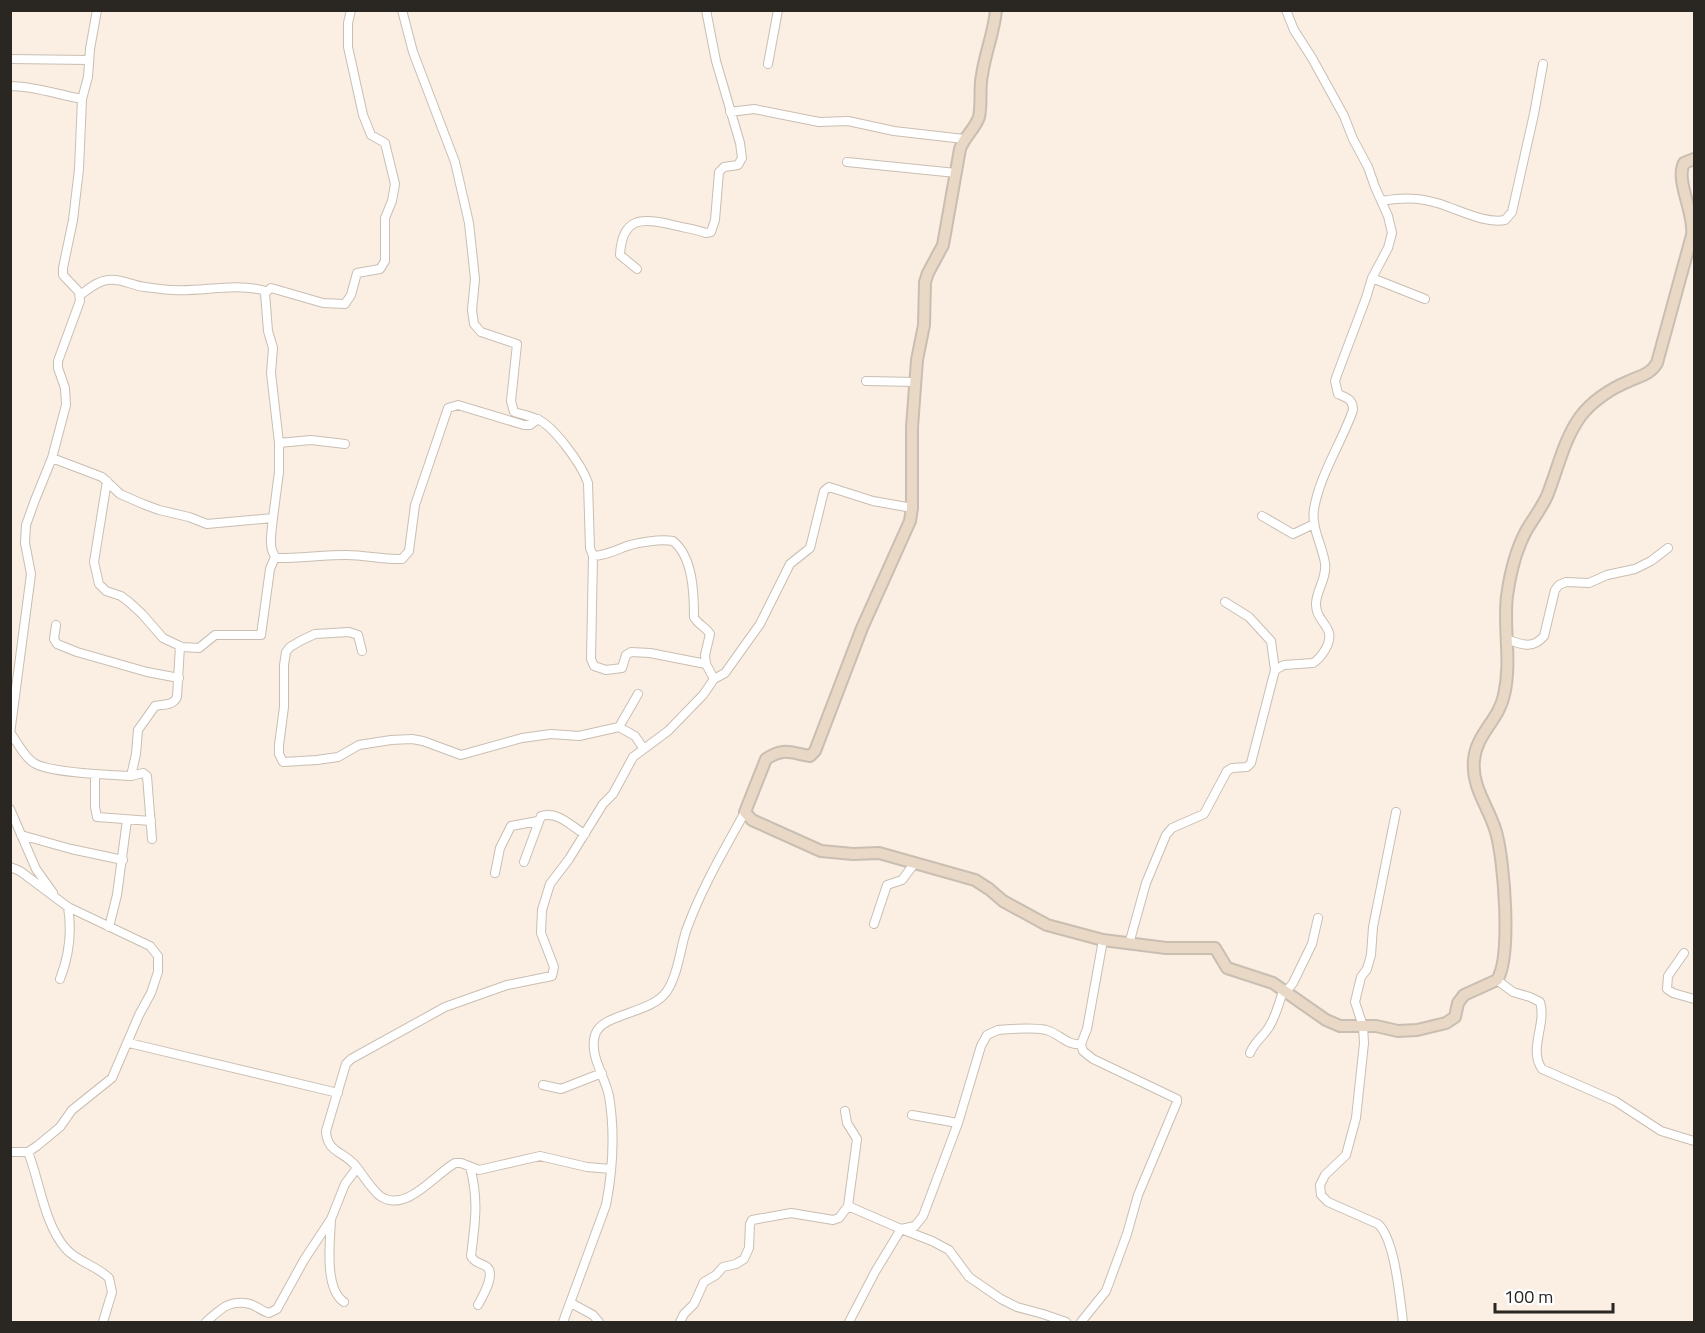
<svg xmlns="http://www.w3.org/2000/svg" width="1705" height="1333" font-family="'Titillium Web',sans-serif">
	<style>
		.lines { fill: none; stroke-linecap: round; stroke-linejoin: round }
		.street-casing { stroke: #c9beb2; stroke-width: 10 }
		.secondary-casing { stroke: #c9beb2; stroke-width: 14 }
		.street { stroke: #fff; stroke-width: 8 }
		.secondary { stroke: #e8d8c5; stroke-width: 10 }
	</style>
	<rect width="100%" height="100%" fill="#fbefe3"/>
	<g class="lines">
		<defs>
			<path id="street" d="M402 10 413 52 455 162 469 223 475 279 472 310 474 324 481 332 517 344 511 401 514 412C521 414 530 416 537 419 554 426 582 465 588 483L590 548 593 556C606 556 618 549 630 545 643 542 660 539 673 541 693 557 694 593 694 617 697 624 706 627 710 634L705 655 706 664 714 679
				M10 59 89 60
				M768 64 778 10
				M10 86C35 86 58 95 82 99
				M730 112 754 109 819 122 848 121 894 131 964 139
				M847 162 956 173
				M1382 201C1401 198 1418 197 1437 203 1458 209 1484 224 1505 220L1512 212 1534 114 1543 64
				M637 269 620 255C622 217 642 217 673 225 684 228 695 229 706 233L711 232 715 220 719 172 724 167 738 165 742 158 740 143 716 61 706 10
				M1372 278 1425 299
				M80 295C89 289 97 281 108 280 122 278 132 286 145 287 154 288 163 290 173 290 204 292 234 282 266 291
				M866 381 916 382
				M279 443 311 440 345 444
				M52 458 102 477 120 494 143 504 159 510 189 517 207 524 273 518 279 472V443L271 373 273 348 268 331 265 293 271 288 323 303 345 304 351 295 357 273 380 269 385 261V218L392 201 395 184 385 143 371 135 363 115 348 47V23L351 10
				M107 481 94 562 99 584 106 591 121 596 129 602 142 614 163 638 182 647 199 648 215 635H261L270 569 275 557
				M1262 516 1293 534 1314 524
				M273 518C272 530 267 550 277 558 301 558 324 555 347 555 366 555 383 560 402 559L409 551 415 505 448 408 458 405 524 425H530L538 419
				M593 556 591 659 594 666 606 670 622 668 626 655 631 652 650 653 706 664
				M1225 602 1249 617 1271 641 1275 670
				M56 625 54 639 57 644 77 652 147 672 179 678
				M1509 640C1523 645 1533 649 1544 636L1555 590 1559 585 1566 582 1589 583 1607 575 1635 569 1651 561 1668 548
				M362 651 358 635 349 632 315 634 302 640 290 647 286 652 284 665V707L279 745V754L283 762 317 760 338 757 359 745 391 740 412 739 423 741 461 755 522 738 551 734 579 736 619 727 635 736 643 748
				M619 727 638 694
				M10 734 31 574 25 543 26 525 35 500 52 458 66 405 65 388 58 368V361L80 301 79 292 63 275V268L73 220 79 169 82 99 88 77 90 49 97 10
				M11 734C18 743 24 757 34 763 49 773 111 775 131 776L136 754 138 730 155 706C164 704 173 706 177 697L180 646
				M95 775V807L97 817 151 821
				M131 776 143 773 147 776 152 839
				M10 809 36 869 53 893
				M1396 812 1373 927 1371 955 1367 969 1361 977 1355 1002 1363 1026 1364 1043 1356 1118 1346 1155 1325 1175 1320 1185 1321 1195 1328 1202 1378 1224C1395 1239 1400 1299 1403 1322
				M21 835 71 849 123 860
				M524 862 541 816C559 811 570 826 585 834
				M10 867 20 871 68 907 150 946 158 956V972L151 993 139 1015 112 1078 72 1110 60 1127 37 1146 28 1152H10
				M495 873 500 848 511 826 538 821
				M874 924 887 885 902 880 914 864
				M109 927 117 895 127 820
				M1129 944 1146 883 1166 835 1172 828 1204 814 1227 771 1232 768 1247 767 1251 763 1275 670 1284 665 1313 663C1318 660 1322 655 1325 650 1339 626 1315 624 1316 603 1317 589 1327 578 1325 563 1322 545 1311 527 1314 509 1320 474 1342 442 1353 410 1353 399 1347 398 1338 394L1335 381 1337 375 1366 298 1372 278 1388 248 1392 233 1388 216 1375 187 1368 167 1353 139 1344 116 1312 58 1294 30 1286 10
				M1684 953 1668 976 1667 989 1673 993 1694 999
				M60 979C69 956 72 931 68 907
				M1497 980 1513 992 1530 997 1540 1002C1547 1024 1528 1049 1542 1069L1615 1101 1661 1131 1694 1141
				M129 1043 338 1093
				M1081 1044 1083 1051 1093 1059 1177 1099V1102L1138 1195 1127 1234 1106 1291 1081 1322
				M1250 1053C1255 1041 1263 1037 1269 1027 1276 1016 1279 1003 1283 991L1289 988 1293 983 1312 944 1318 918
				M543 1085 561 1089 602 1073
				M845 1111 847 1123 857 1139 848 1206 901 1229 915 1226 923 1216 958 1123 981 1046 987 1035 998 1030C1013 1029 1031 1027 1046 1030 1059 1033 1067 1046 1081 1044L1087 1029 1103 940
				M912 1115 958 1123
				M28 1152C40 1182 44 1224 66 1249 78 1262 97 1266 109 1278L112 1292 103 1322
				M470 1167C479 1200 475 1223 471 1256 475 1264 480 1262 487 1267 496 1275 482 1297 478 1305
				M611 1169 587 1167 540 1156 479 1170 461 1163H455C435 1174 406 1214 380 1196 370 1188 362 1173 354 1164 342 1151 327 1152 326 1131L346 1064 351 1059 445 1007 507 985 552 976 554 967 541 933 542 910 550 884 569 859 603 804 613 794 633 757 668 731 703 695 714 679 725 673 760 624 790 564 810 548 824 491 829 487 873 501 912 508
				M331 1220C330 1241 324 1289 344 1302
				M571 1303 593 1315 599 1322
				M206 1322C220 1310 228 1299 250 1304 257 1306 261 1311 269 1313L277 1309 304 1260 331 1219 345 1184 357 1168
				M563 1322 606 1205C613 1169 615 1132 609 1096 605 1076 589 1056 595 1035 601 1013 652 1014 667 991 678 974 680 950 686 931 701 889 724 850 745 812
				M680 1322 684 1314 694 1304 704 1282 716 1275 723 1267 736 1264 744 1259 749 1248 750 1224 752 1220 791 1213 833 1220 839 1218 848 1206
				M849 1322 875 1272 901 1229 932 1241 949 1250 969 1277 1001 1299 1017 1307 1043 1314 1066 1322"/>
			<path id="secondary" d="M996 10C994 33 985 53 982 75 979 88 982 103 979 117 975 129 964 137 960 149L943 245 928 273 925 282 924 325 917 360 912 427V508L910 521 862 628 815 751 810 756C791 753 784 747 766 759L745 812 752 820 821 851 853 854 879 853 975 880 989 889 1003 901 1047 925 1103 940 1166 948H1215L1227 968 1273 983 1326 1020 1340 1026H1376L1398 1031 1417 1030 1446 1023 1455 1017 1458 1003 1464 995 1497 980C1512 957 1504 859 1496 832 1489 807 1471 787 1474 760 1476 734 1499 720 1504 695 1512 660 1503 630 1507 596 1510 574 1516 550 1526 531 1533 519 1541 509 1547 496 1558 469 1563 441 1580 417 1591 402 1610 389 1627 382 1639 376 1650 375 1657 363L1692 235C1695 213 1675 181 1684 163L1694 159"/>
		</defs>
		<!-- street casing -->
		<use href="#street" class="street-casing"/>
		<!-- secondary casing -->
		<use href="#secondary" class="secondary-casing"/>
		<!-- street -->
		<use href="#street" class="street"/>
		<!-- secondary -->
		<use href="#secondary" class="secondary"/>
	</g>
	<!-- border -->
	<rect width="1705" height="1333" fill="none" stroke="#2a2621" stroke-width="24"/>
	<!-- scale -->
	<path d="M1495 1303v9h118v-9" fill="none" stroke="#2a2621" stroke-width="3"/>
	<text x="1504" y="1303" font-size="18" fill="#2a2621" stroke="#ffffff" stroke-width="4.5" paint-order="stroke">100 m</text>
</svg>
